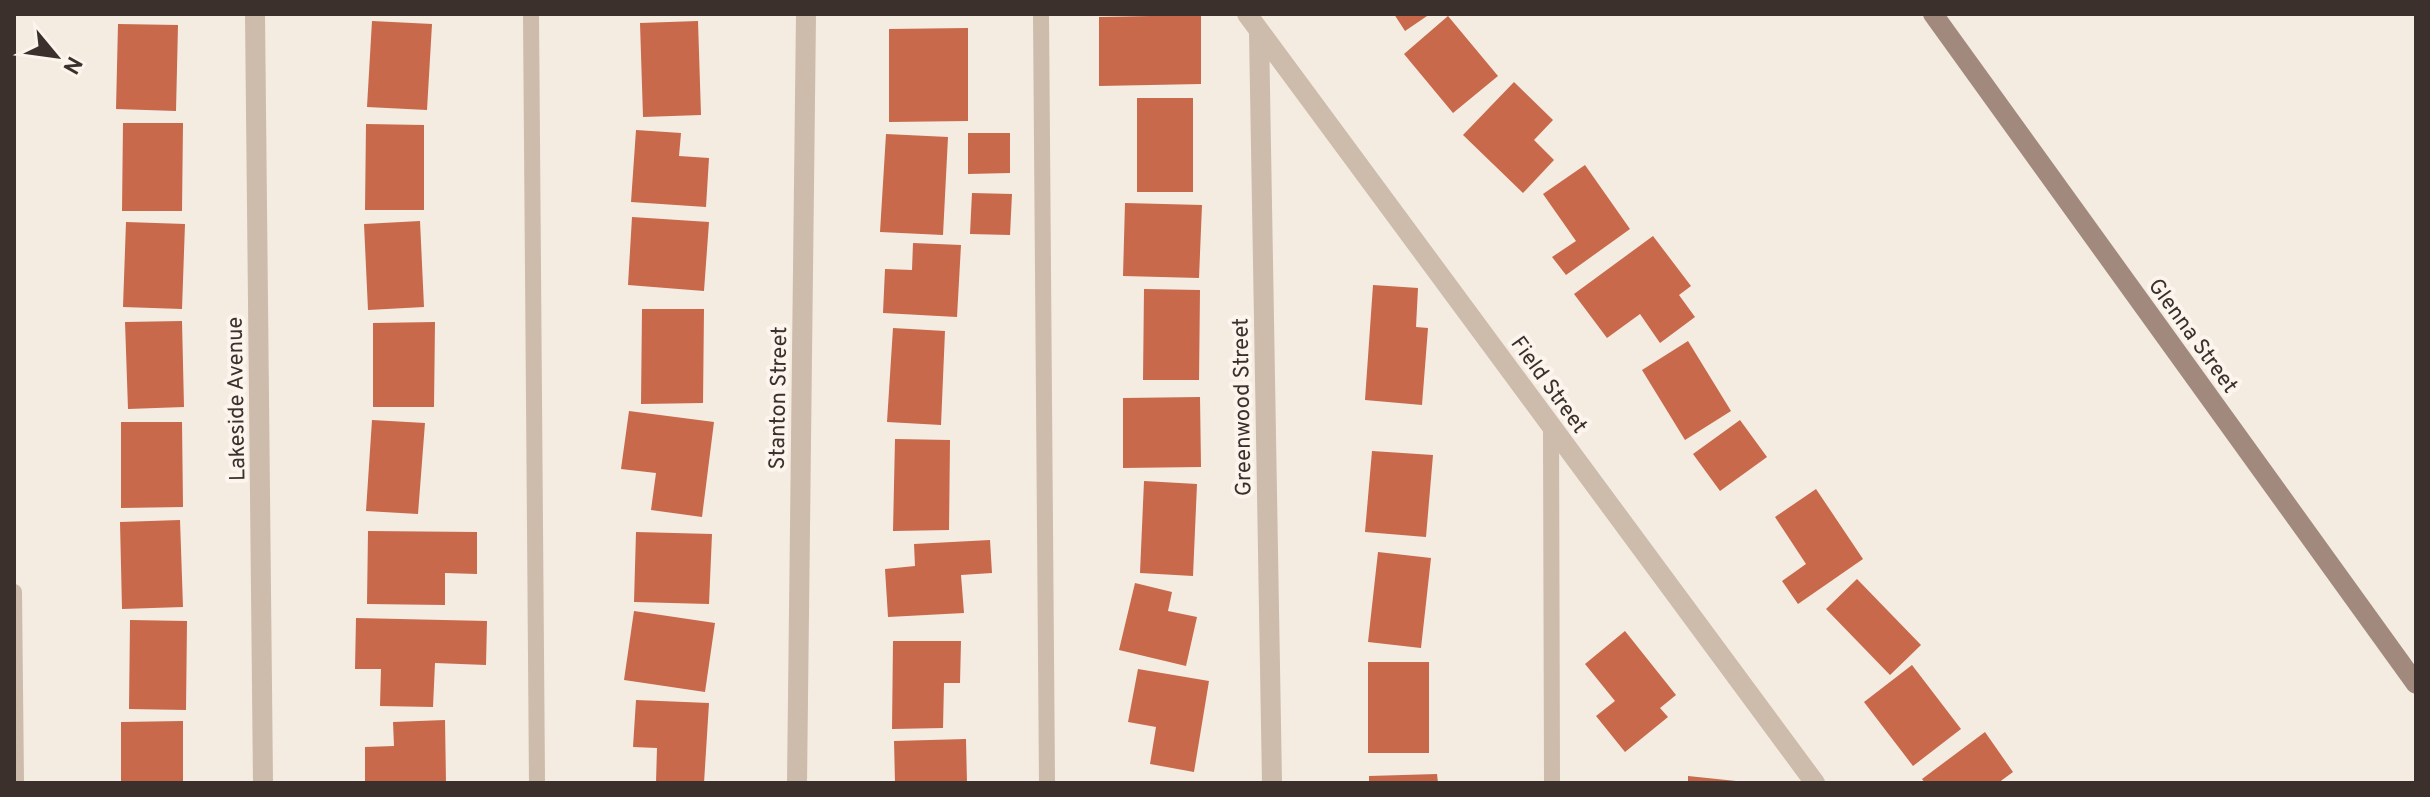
<svg xmlns="http://www.w3.org/2000/svg" width="2430" height="797" font-family="Overpass,sans-serif">
	<style>
		.building { fill: #c8694b }
		.lines { fill: none; stroke-linecap: round; stroke-linejoin: round }
		.service { stroke: #cdbbac; stroke-width: 16 }
		.minor { stroke: #cdbbac; stroke-width: 20 }
		.secondary { stroke: #a18a7d; stroke-width: 20 }
		.labels { text-anchor: middle; stroke-width: 8; stroke-linejoin: round; paint-order: stroke }
		.street-label { font-size: 22px; fill: #3b302b; stroke: #fbf5ee }
	</style>
	<rect width="100%" height="100%" fill="#f4ebe1"/>
	<!-- building -->
	<path class="building" d="M1394 14H1430L1405 31Z
		M1201 15V84L1099 86V17Z
		M1448 16 1498 76 1453 113 1404 54Z
		M372 21 432 24 427 110 367 107Z
		M698 21 701 115 643 117 640 23Z
		M118 24 178 25 176 111 116 109Z
		M968 28V121L889 122V29Z
		M1514 82 1553 120 1534 140 1554 160 1523 193 1463 135Z
		M1137 98H1193V192H1137Z
		M123 123H183L182 211H122Z
		M366 124 424 125V210H365Z
		M636 130 681 133 679 156 709 158 706 207 631 202Z
		M968 133H1010V173L968 174Z
		M886 134 948 137 943 235 880 232Z
		M1585 165 1630 229 1566 275 1552 257 1576 241 1543 194Z
		M972 193 1012 194 1010 235 970 234Z
		M1125 203 1202 205 1199 278 1123 276Z
		M632 217 709 222 704 291 628 285Z
		M420 221 424 307 368 310 364 224Z
		M126 222 185 224 182 309 123 307Z
		M1653 236 1691 286 1679 295 1695 317 1660 343 1640 314 1607 338 1574 294Z
		M913 243 961 245 957 317 883 313 885 269 912 270Z
		M1373 285 1418 288 1416 327 1428 328 1422 405 1365 400Z
		M1144 289 1200 290 1199 380H1143Z
		M642 309H704L703 403 641 404Z
		M182 321 184 407 128 409 125 322Z
		M435 322 434 407H373V323Z
		M893 328 945 331 941 425 887 422Z
		M1688 341 1731 411 1685 440 1642 370Z
		M1200 397 1201 467 1123 468V398Z
		M629 411 714 422 702 517 651 510 656 473 621 469Z
		M372 420 425 423 418 514 366 511Z
		M1740 420 1767 457 1720 491 1693 454Z
		M121 422H182L183 507 121 508Z
		M895 439 950 440 949 530 893 531Z
		M1372 451 1433 455 1426 537 1365 532Z
		M1144 481 1197 484 1193 576 1140 573Z
		M1816 489 1863 559 1798 604 1782 581 1806 564 1775 517Z
		M180 520 183 607 122 609 120 522Z
		M368 531 477 532V574L445 573V605L367 604Z
		M636 532 712 534 709 604 634 602Z
		M990 540 992 573 961 575 964 613 888 617 885 569 915 566 914 544Z
		M1378 552 1431 558 1421 648 1368 642Z
		M1857 579 1921 645 1890 675 1826 609Z
		M1135 583 1172 592 1168 611 1197 617 1186 666 1119 650Z
		M634 611 715 623 705 692 624 680Z
		M356 618 487 621 486 665 435 663 433 707 380 706 381 669H355Z
		M130 620 187 621 186 710 129 709Z
		M1625 631 1676 695 1660 708 1668 717 1625 752 1596 716 1615 701 1585 664Z
		M893 641H961L960 683H944L943 728 892 729Z
		M1368 662H1429V753H1368Z
		M1912 665 1961 729 1913 766 1864 702Z
		M1138 669 1209 681 1194 772 1150 764 1156 727 1128 722Z
		M636 700 709 703 704 783H656L657 748 633 747Z
		M445 720 446 783H365V747L394 746 393 722Z
		M183 721V783H121V722Z
		M1985 732 2013 772 1998 783H1925L1922 779Z
		M966 739 967 783H895L894 741Z
		M1437 774 1438 783H1369V776Z
		M1688 776 1736 781 1735 783H1688Z"/>
	<g class="lines">
		<!-- service -->
		<path class="service" d="M531 14 537 783
			M1041 14 1047 783
			M1551 426 1552 783
			M14 592 16 783"/>
		<!-- minor -->
		<path class="minor" d="M255 14 263 783
			M1247 14 1815 783
			M1259 31 1272 783
			M797 783 806 14"/>
		<!-- secondary -->
		<path class="secondary" d="M1933 14 2416 684"/>
	</g>
	<g class="labels">
		<!-- street labels -->
		<g class="street-label">
			<text transform="translate(2194 335) rotate(54)" y="8">Glenna Street</text>
			<text transform="translate(1550 384) rotate(54)" y="8">Field Street</text>
			<text transform="translate(777 398) rotate(-89)" y="8">Stanton Street</text>
			<text transform="translate(235 399) rotate(-91)" y="8">Lakeside Avenue</text>
			<text transform="translate(1241 407) rotate(-91)" y="8">Greenwood Street</text>
		</g>
	</g>
	<!-- border -->
	<rect width="2430" height="797" fill="none" stroke="#3b302b" stroke-width="32"/>
	<!-- north arrow -->
	<g transform="translate(56 56) rotate(119)" stroke="#fbf5ee" stroke-width="6" paint-order="stroke">
	<path d="M0-6L14 30L0 20L-14 30Z" fill="#3b302b"/>
	<text y="-12" font-size="22" font-weight="bold" text-anchor="middle" fill="#3b302b">N</text>
	</g>
</svg>
